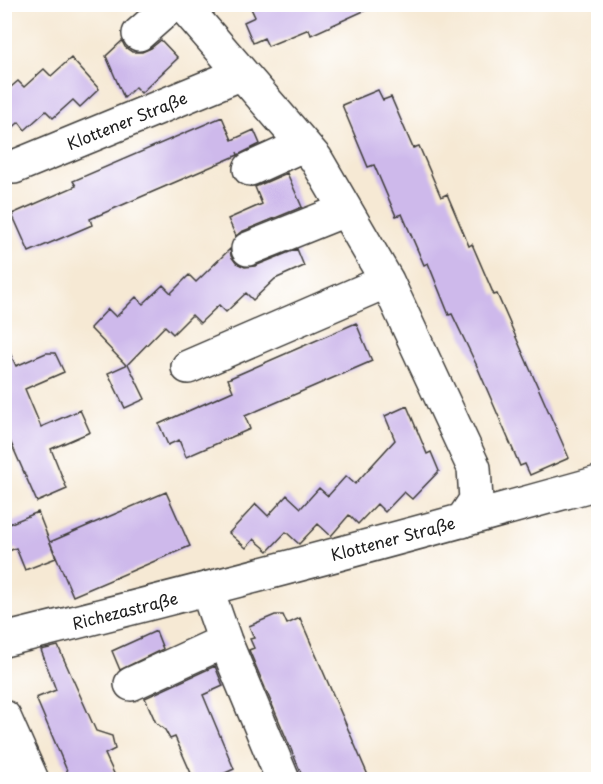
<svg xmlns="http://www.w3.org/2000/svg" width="603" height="784" font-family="'Playpen Sans',sans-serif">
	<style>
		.building { fill: #ceb9eb }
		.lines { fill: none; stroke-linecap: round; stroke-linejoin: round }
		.minor-casing { stroke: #3d3b38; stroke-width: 36 }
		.minor { stroke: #fff; stroke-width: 33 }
		.labels { text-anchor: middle; stroke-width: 4.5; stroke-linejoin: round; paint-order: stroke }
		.street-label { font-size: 16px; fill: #1c1c1c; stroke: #fff }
	</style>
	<rect width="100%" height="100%" fill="#fff"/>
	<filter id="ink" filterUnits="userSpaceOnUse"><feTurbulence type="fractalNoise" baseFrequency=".0167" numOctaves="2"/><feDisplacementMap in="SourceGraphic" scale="12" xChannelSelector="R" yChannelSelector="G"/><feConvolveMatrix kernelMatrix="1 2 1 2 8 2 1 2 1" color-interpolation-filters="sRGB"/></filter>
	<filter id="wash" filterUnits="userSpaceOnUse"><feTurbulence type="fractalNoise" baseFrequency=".008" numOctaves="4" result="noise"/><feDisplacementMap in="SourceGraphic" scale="24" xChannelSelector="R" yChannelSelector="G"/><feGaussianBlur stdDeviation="1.35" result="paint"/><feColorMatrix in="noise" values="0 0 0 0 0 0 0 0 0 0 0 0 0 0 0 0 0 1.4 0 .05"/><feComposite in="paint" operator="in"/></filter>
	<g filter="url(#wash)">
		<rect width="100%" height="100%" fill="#f6e9d4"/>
		<g id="blocks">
			<!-- building -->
			<path class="building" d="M249 4H379L311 35 309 29 268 46 264 38 253 43 244 22 255 17Z
				M161 40 178 58 141 93 135 87 124 98 106 56 122 41 125 47 132 52H142L151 48Z
				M71 58 99 89 80 107 73 100 53 118 46 111 25 130 19 122 4 136V93L18 81 24 87 44 69 51 76Z
				M378 90 383 100 391 97 413 148 419 146 441 197 447 194 469 246 472 244 494 295 497 294 569 458 530 475 525 464 520 466 476 364 452 314 449 315 428 263 424 265 402 214 396 216 374 165 368 167 342 105Z
				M222 117 232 140 254 130 260 144 238 155 237 152 238 155 90 219 92 225 29 252 12 214 76 186 73 181Z
				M287 173 302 207 241 232 236 236 228 219 262 204 255 187Z
				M230 249 231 256 236 263 245 267 255 266 297 249 304 266 275 279 253 300 246 293 226 312 219 305 200 323 192 315 173 334 165 326 128 364 145 399 125 408 108 373 126 365 90 328 108 309 116 317 136 297 143 304 163 285 171 293 189 275 196 282Z
				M356 323 372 361 245 416 250 429 186 457 179 440 168 445 159 424 233 391 228 379Z
				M4 340 16 366 46 353H55L64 372 25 389 41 427 80 410 90 432 51 449 67 489 37 502 4 427Z
				M407 406 427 454 431 452 439 471 412 499 404 492 385 512 377 504 358 524 349 515 331 536 318 524 299 544 286 532 268 551 254 539 246 548 229 533 256 504 268 516 287 495 301 508 319 488 328 496 346 476 355 484 395 440 385 416Z
				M166 492 190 546 73 596 50 542Z
				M38 512 56 558 25 570 16 548 4 553V526Z
				M275 615H283L287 624 300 618 370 780H304L249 650 254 648 250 639 254 638 249 626Z
				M156 631 163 649 120 670 112 651Z
				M58 646 96 731 112 736 115 749 105 754 117 780H71L36 698 56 690 41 650Z
				M215 666 223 686 203 695 234 769 210 780H194L175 737 170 739 165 730 156 723 145 698Z"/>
		</g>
	</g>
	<g filter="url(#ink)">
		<use href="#blocks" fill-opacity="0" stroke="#3d3b38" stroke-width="1.5"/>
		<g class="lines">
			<defs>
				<path id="minor" d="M182 4 316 159 387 281 474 468 476 500 462 521
					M139 34 173 4
					M14 167 240 74
					M250 169 303 145
					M248 249 345 210
					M188 367 387 281
					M207 590 225 641 283 780
					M4 640C203 591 401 538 598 483
					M131 684 225 641
					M4 717 32 780"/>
			</defs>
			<!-- minor casing -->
			<use href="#minor" class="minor-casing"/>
			<!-- minor -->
			<use href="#minor" class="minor"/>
		</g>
	</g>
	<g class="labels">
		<!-- street labels -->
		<g class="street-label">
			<text transform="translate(127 121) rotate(-22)" y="6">Klottener Straße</text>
			<text transform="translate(393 539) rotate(-15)" y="6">Klottener Straße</text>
			<text transform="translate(125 611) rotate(-14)" y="6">Richezastraße</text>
		</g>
	</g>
	<!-- margin -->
	<rect width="603" height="784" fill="none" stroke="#fff" stroke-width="24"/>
</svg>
